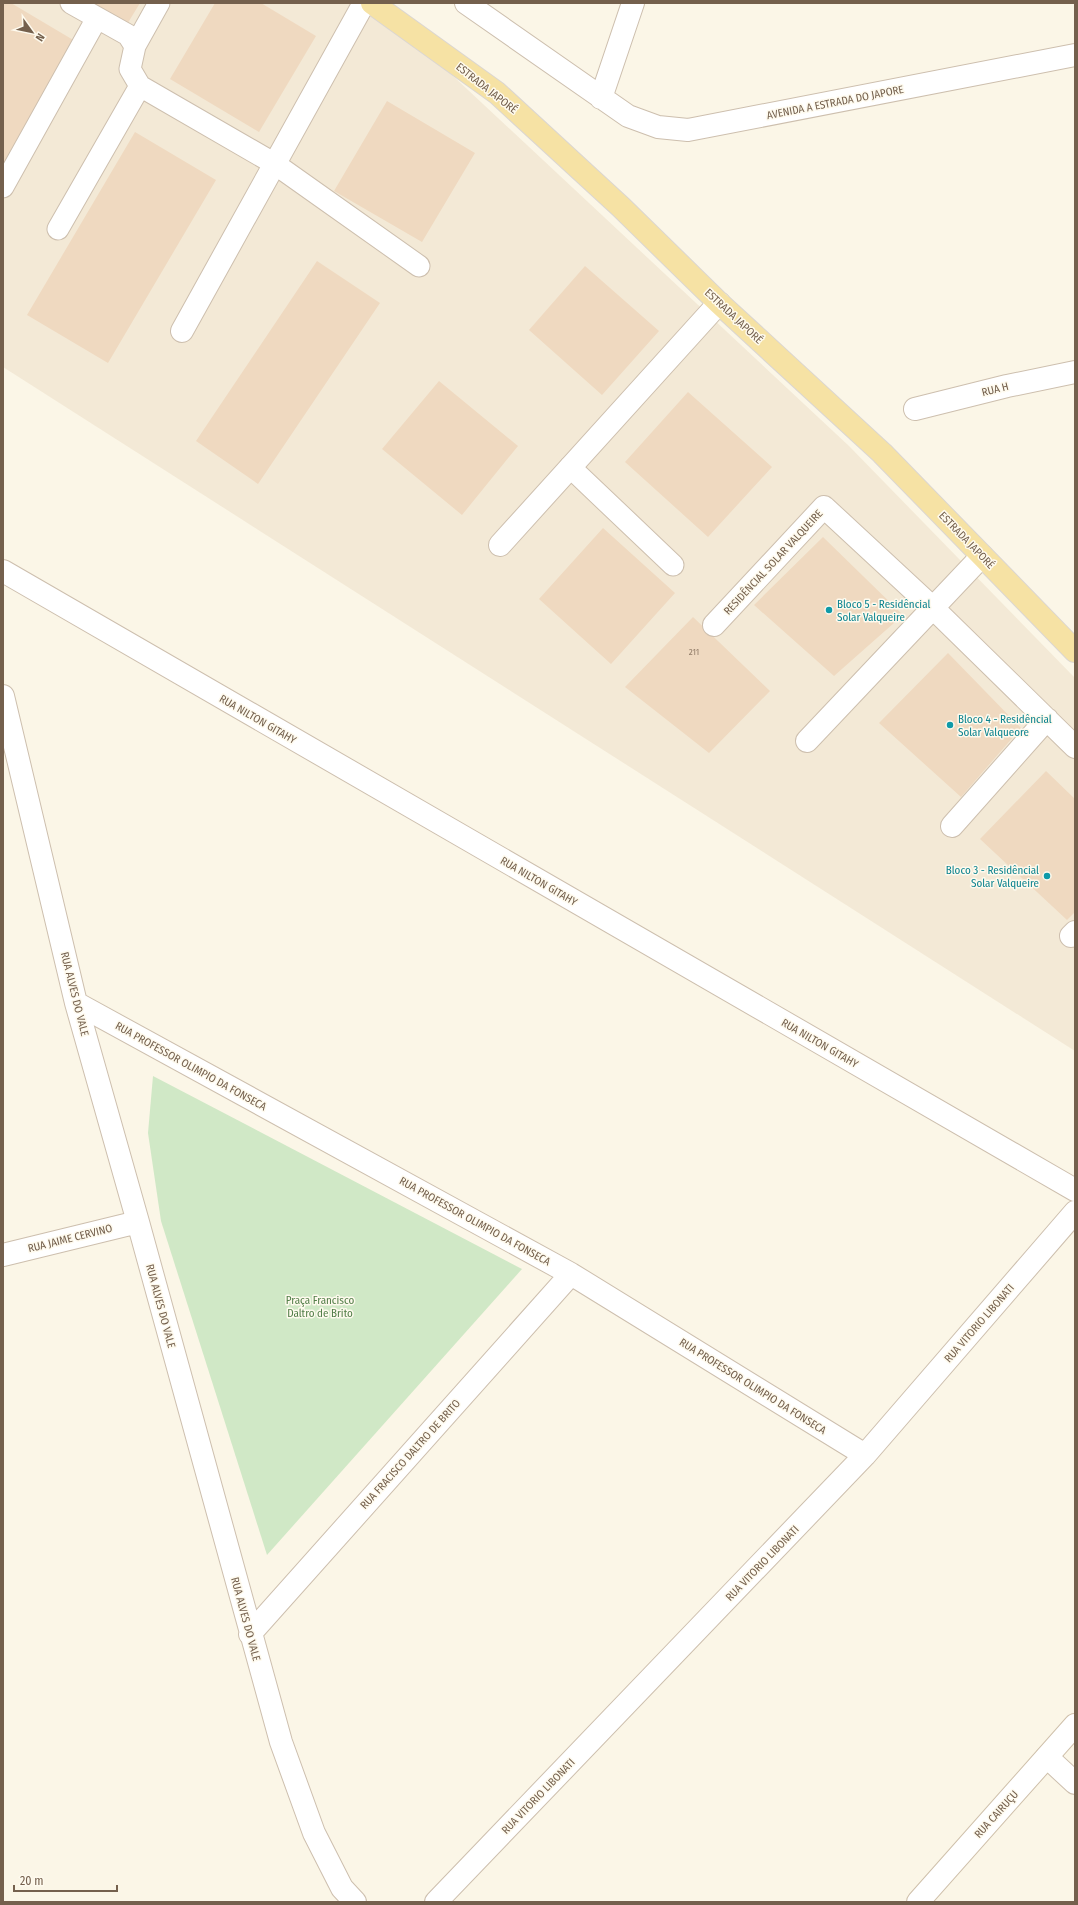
<svg xmlns="http://www.w3.org/2000/svg" width="1078" height="1905" font-family="'Fira Sans Condensed',sans-serif">
	<style>
		.residential { fill: #f3e9d6 }
		.green { fill: #d0e8c6 }
		.building { fill: #efd9c0 }
		.lines { fill: none; stroke-linecap: round; stroke-linejoin: round }
		.lane-casing { stroke: #cdbfae; stroke-width: 23 }
		.street-casing { stroke: #cdbfae; stroke-width: 24 }
		.secondary-casing { stroke: #cfc0ab; stroke-width: 24 }
		.primary-casing { stroke: #dbd6d1; stroke-width: 24 }
		.lane { stroke: #fff; stroke-width: 21 }
		.street { stroke: #fff; stroke-width: 22 }
		.secondary { stroke: #fff; stroke-width: 22 }
		.primary { stroke: #f6e2a4; stroke-width: 22 }
		.culture-dot { fill: #0f9aa8; stroke: #fefaee; stroke-width: 1.5 }
		.labels { text-anchor: middle; stroke-width: 3; stroke-linejoin: round; paint-order: stroke }
		.number-label { font-size: 9px; fill: #937e6a }
		.street-label { font-size: 11px; fill: #74604d; stroke: #fefaee }
		.culture-label { font-size: 11px; fill: #0d838f; stroke: #fefaee; text-anchor: start }
		.park-label { font-size: 11px; fill: #527e48; stroke: #fefaee }
	</style>
	<rect width="100%" height="100%" fill="#fbf6e7"/>
	<!-- residential -->
	<path class="residential" d="M3 3H375L849 446 1075 678V1051L3 367Z"/>
	<!-- green -->
	<path class="green" d="M153 1076 522 1269 267 1555 161 1221 148 1133Z"/>
	<!-- building -->
	<path class="building" d="M3 3H11L80 44 3 174Z
		M87 3H140L126 26Z
		M215 3H261L316 36 259 132 170 79Z
		M387 101 475 153 422 242 334 191Z
		M135 132 216 180 108 363 27 315Z
		M317 261 380 303 258 484 196 441Z
		M585 266 659 331 602 395 529 330Z
		M439 381 518 446 462 515 382 449Z
		M688 392 772 467 708 537 625 462Z
		M603 528 675 593 611 664 539 599Z
		M823 537 903 615 834 676 754 605Z
		M693 617 770 691 709 753 625 687Z
		M948 653 1021 728 961 797 879 723Z
		M1046 771 1075 799V912L1067 920 980 839Z"/>
	<g class="lines">
		<defs>
			<path id="lane" d="M71 3 128 35 135 46 130 69 140 86 275 164 419 266
				M135 46 159 3
				M3 187 97 18
				M58 229 140 86
				M570 467 673 565"/>
			<path id="street" d="M466 3 628 116 658 127 688 130 1075 55
				M601 98 633 3
				M182 331 364 3
				M915 409 1007 386 1075 372
				M500 545 719 303
				M3 571 1075 1190
				M714 625 824 507 933 608 1075 747
				M3 696 76 1003 138 1222 281 1742 314 1833 342 1888 355 1902
				M807 741 982 556
				M952 826 1047 719
				M1071 936 1075 932
				M76 1003 571 1274 865 1455
				M3 1255 138 1222
				M250 1634 571 1274
				M1047 1757 1075 1783
				M436 1902 865 1455 1075 1212"/>
			<path id="secondary" d="M918 1902 1075 1725"/>
			<path id="primary" d="M372 3 497 93 621 207 719 303 882 453 1075 651"/>
		</defs>
		<!-- lane casing -->
		<use href="#lane" class="lane-casing"/>
		<!-- street casing -->
		<use href="#street" class="street-casing"/>
		<!-- secondary casing -->
		<use href="#secondary" class="secondary-casing"/>
		<!-- primary casing -->
		<use href="#primary" class="primary-casing"/>
		<!-- lane -->
		<use href="#lane" class="lane"/>
		<!-- street -->
		<use href="#street" class="street"/>
		<!-- secondary -->
		<use href="#secondary" class="secondary"/>
		<!-- primary -->
		<use href="#primary" class="primary"/>
	</g>
	<!-- markers -->
	<g class="culture-dot">
		<circle cx="829" cy="610" r="4"/>
		<circle cx="950" cy="725" r="4"/>
		<circle cx="1047" cy="876" r="4"/>
	</g>
	<g class="labels">
		<!-- number labels -->
		<g class="number-label">
			<text x="694" y="655">211</text>
		</g>
		<!-- street labels -->
		<g class="street-label">
			<text transform="translate(487 88) rotate(38)" y="4">ESTRADA JAPORÉ</text>
			<text transform="translate(835 102) rotate(-11)" y="4">AVENIDA A ESTRADA DO JAPORE</text>
			<text transform="translate(734 316) rotate(43)" y="4">ESTRADA JAPORÉ</text>
			<text transform="translate(995 389) rotate(-14)" y="4">RUA H</text>
			<text transform="translate(967 540) rotate(46)" y="4">ESTRADA JAPORÉ</text>
			<text transform="translate(773 562) rotate(-47)" y="4">RESIDÊNCIAL SOLAR VALQUEIRE</text>
			<text transform="translate(258 719) rotate(30)" y="4">RUA NILTON GITAHY</text>
			<text transform="translate(539 881) rotate(30)" y="4">RUA NILTON GITAHY</text>
			<text transform="translate(75 994) rotate(76)" y="4">RUA ALVES DO VALE</text>
			<text transform="translate(820 1043) rotate(30)" y="4">RUA NILTON GITAHY</text>
			<text transform="translate(191 1066) rotate(29)" y="4">RUA PROFESSOR OLIMPIO DA FONSECA</text>
			<text transform="translate(475 1221) rotate(29)" y="4">RUA PROFESSOR OLIMPIO DA FONSECA</text>
			<text transform="translate(70 1238) rotate(-14)" y="4">RUA JAIME CERVINO</text>
			<text transform="translate(161 1306) rotate(75)" y="4">RUA ALVES DO VALE</text>
			<text transform="translate(979 1323) rotate(-49)" y="4">RUA VITORIO LIBONATI</text>
			<text transform="translate(753 1386) rotate(32)" y="4">RUA PROFESSOR OLIMPIO DA FONSECA</text>
			<text transform="translate(410 1454) rotate(-48)" y="4">RUA FRACISCO DALTRO DE BRITO</text>
			<text transform="translate(762 1563) rotate(-46)" y="4">RUA VITORIO LIBONATI</text>
			<text transform="translate(246 1619) rotate(75)" y="4">RUA ALVES DO VALE</text>
			<text transform="translate(538 1796) rotate(-46)" y="4">RUA VITORIO LIBONATI</text>
			<text transform="translate(996 1814) rotate(-48)" y="4">RUA CAIRUÇU</text>
		</g>
		<!-- culture labels -->
		<g class="culture-label">
			<text x="837" y="608">Bloco 5 - Residêncial<tspan x="837" dy="13">Solar Valqueire</tspan></text>
			<text x="958" y="723">Bloco 4 - Residêncial<tspan x="958" dy="13">Solar Valqueore</tspan></text>
			<text x="1039" y="874" text-anchor="end">Bloco 3 - Residêncial<tspan x="1039" dy="13">Solar Valqueire</tspan></text>
		</g>
		<!-- park labels -->
		<g class="park-label">
			<text x="320" y="1304">Praça Francisco<tspan x="320" dy="13">Daltro de Brito</tspan></text>
		</g>
	</g>
	<!-- border -->
	<rect width="1078" height="1905" fill="none" stroke="#74604d" stroke-width="8"/>
	<!-- north arrow -->
	<g transform="translate(32 32) rotate(123)" stroke="#fefaee" stroke-width="3" paint-order="stroke">
	<path d="M0-3L7 15L0 10L-7 15Z" fill="#74604d"/>
	<text y="-6" font-size="11" font-weight="bold" text-anchor="middle" fill="#74604d">N</text>
	</g>
	<!-- scale -->
	<path d="M14 1885v6h103v-6" fill="none" stroke="#74604d" stroke-width="2"/>
	<text x="20" y="1885" font-size="12" fill="#74604d" stroke="#fefaee" stroke-width="3" paint-order="stroke">20 m</text>
</svg>
